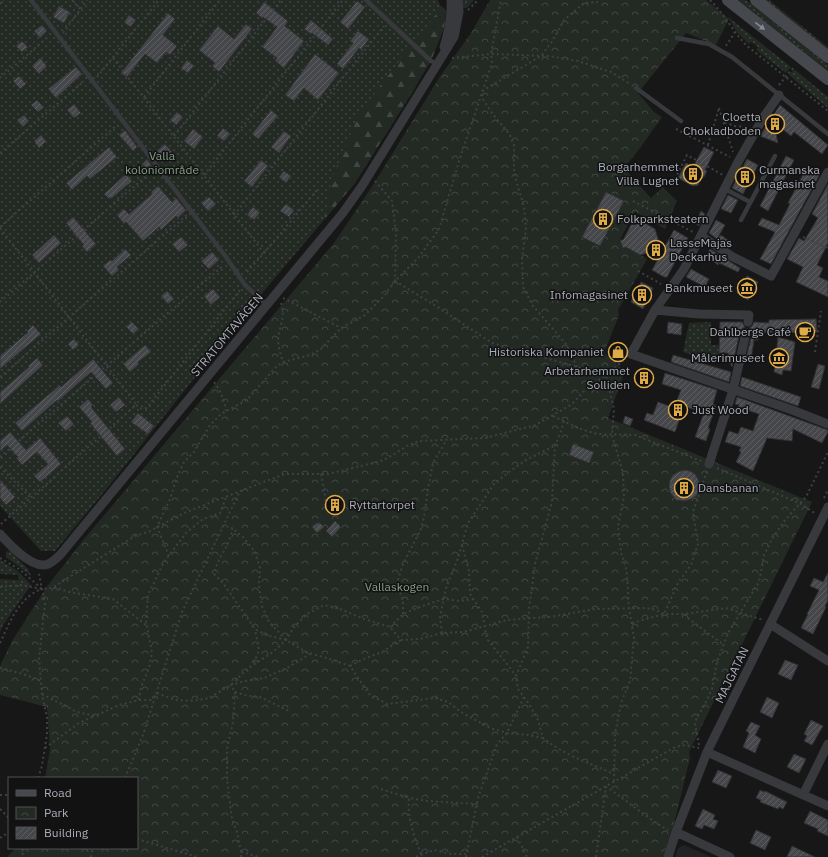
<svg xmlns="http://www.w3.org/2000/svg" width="828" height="857" font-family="'IBM Plex Sans',sans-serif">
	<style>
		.built { fill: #232325 }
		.grass { fill: url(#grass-dots) }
		.forest { fill: url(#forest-firs) }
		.park { fill: url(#park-crowns) }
		.building { fill: url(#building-hatch); stroke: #313134 }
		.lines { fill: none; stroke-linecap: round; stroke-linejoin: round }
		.path { stroke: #3e4044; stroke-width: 2; stroke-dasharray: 2 3; stroke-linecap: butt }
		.lane { stroke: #38393d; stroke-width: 4.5 }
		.street { stroke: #38393d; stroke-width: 9 }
		.secondary { stroke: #46484d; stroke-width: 12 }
		.oneway { fill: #878a92 }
		.labels { text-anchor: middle; stroke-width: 3; stroke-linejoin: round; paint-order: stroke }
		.poi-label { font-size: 12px; fill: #aaaeb7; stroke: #121213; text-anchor: end }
		.park-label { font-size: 12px; fill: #83a084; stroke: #121213 }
		.street-label { font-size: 12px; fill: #aaaeb7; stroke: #121213 }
	</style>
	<defs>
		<pattern id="grass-dots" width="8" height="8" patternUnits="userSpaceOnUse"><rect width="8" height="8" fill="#232a24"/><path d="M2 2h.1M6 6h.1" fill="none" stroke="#404642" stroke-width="1.8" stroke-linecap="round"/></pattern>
		<pattern id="forest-firs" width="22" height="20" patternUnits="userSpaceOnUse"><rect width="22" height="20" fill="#232a24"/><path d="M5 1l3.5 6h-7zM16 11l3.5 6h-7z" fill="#404642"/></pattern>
		<pattern id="park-crowns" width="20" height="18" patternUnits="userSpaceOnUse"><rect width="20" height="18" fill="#232a24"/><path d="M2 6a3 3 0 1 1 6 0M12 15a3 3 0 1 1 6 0" fill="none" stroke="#404642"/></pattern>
		<pattern id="building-hatch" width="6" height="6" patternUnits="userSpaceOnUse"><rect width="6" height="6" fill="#46474b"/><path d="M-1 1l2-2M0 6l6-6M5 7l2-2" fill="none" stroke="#5e5f63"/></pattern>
	</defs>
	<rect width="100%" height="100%" fill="#171718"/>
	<!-- built -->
	<path class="built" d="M684 845 711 857H675L678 848Z"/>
	<!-- grass -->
	<path class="grass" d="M0 0H438L440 5 446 10 444 28 415 88 355 183 258 298 108 487 55 551H41L0 506Z
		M461 0H474L467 8H462Z
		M738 0H746L828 65V71Z
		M765 0H769L828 47V50Z
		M728 17 791 67 786 73 756 50 758 47 751 42 749 44 737 32Z
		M794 69 828 97V108L789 75Z
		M711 322V345H719L718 363 683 352 689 323Z
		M8 551 11 552 28 569 31 576 6 557V552Z
		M0 560 18 571 31 585 3 625 0 632V579L19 580 18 575 0 574Z"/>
	<!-- forest -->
	<path class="forest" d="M442 7 446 11 444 28 431 61 355 183 324 220 332 178 359 114 416 39Z"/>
	<!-- park -->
	<path class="park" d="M490 0H706L729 19 716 45 686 33 638 93 654 112 662 117 640 148 624 168 651 198 663 187 677 201 665 229 635 212 619 241 647 259 618 310 619 315 604 353 625 371 608 418 812 502 689 752 690 758 666 857H7L16 848H137V778H45L50 749 47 707 0 695V666L12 641 46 588 84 539 334 243 373 185 439 78 471 33Z"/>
	<!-- building -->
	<path class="building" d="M357 1 365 7 348 29 340 22Z
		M264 2 288 21 285 26 304 41 284 68 275 61 277 58 262 47 277 27 263 17 262 18 256 13Z
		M59 6 70 12 64 23 53 17Z
		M168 13 175 19 163 35 177 46 170 55 166 52 157 63 145 54 127 77 121 73Z
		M129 15 136 20 130 27 124 22Z
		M311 20 333 39 328 45 312 33 311 34 304 29Z
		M246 24 252 29 219 72 212 66 215 63 199 50 218 26 234 39Z
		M42 25 47 31 40 38 34 31Z
		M358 31 369 39 361 50 359 48 343 69 337 64 353 43 350 41Z
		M22 41 28 47 22 52 16 46Z
		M315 54 339 73 318 100 304 88 294 101 285 95Z
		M40 58 47 66 39 74 32 66Z
		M187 60 194 66 188 73 181 68Z
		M76 67 82 74 56 98 48 89Z
		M19 76 26 84 20 89 13 81Z
		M37 100 44 107 38 112 31 105Z
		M74 104 81 113 74 118 67 110Z
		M780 105 828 145 822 154 794 132 791 136 773 121 778 143 760 136Z
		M271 110 278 116 258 139 252 134Z
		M177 112 183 117 176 125 170 120Z
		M24 115 29 121 23 127 17 120Z
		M223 128 230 134 224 141 217 136Z
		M193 129 203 137 194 149 184 141Z
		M125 130 137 147 133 151 119 135Z
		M284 131 291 136 279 153 271 147Z
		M41 135 46 141 39 148 34 141Z
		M165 144 172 152 164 160 162 157 158 161 153 154Z
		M109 147 117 157 90 179 87 176 72 190 66 183Z
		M704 147 714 152 705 170 707 171 704 177H702L698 185 693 186 678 178 686 163 693 167Z
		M786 156 794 160 768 211 760 206Z
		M147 159 152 166 147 170 142 164Z
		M747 159 758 165 743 194 732 188Z
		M261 160 268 166 252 187 244 181Z
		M807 167 820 174 771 264 760 259 775 232 758 225 762 218 779 225 790 204 788 203Z
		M284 171 291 176 286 183 279 177Z
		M126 174 132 181 112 198H108L104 194Z
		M828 184V243L817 265 823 268 819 277 828 281V297L796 282 803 267 787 259 799 238 804 241 818 218 812 214Z
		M158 186 172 202 176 198 186 210 178 218 176 216 161 230 159 227 143 241 126 222 124 224 117 215 124 209 129 214 152 194 151 192Z
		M606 192 624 201 600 246 582 237Z
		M728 195 738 200 731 213 721 209Z
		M209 197 216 204 208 211 201 203Z
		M286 204 294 210 289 217 280 211Z
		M253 207 260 213 254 220 247 215Z
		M701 211 705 214 699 226 695 223Z
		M73 217 96 244 87 252 82 246 84 245 66 223Z
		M716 220 725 225 717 239 709 233Z
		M643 222 655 229 661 249 640 255 626 247 623 248 620 240H623L631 225Z
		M674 230 688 238 667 277H664L652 270Z
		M54 235 61 243 39 263 32 255Z
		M721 235 729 241 726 245 717 240Z
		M181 237 188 245 179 252 172 244Z
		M125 249 131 255 117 267 119 270 112 276 103 266 110 260 112 261Z
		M710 249 740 268 738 272 719 263 718 265 706 256Z
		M212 252 219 260 209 269 201 261Z
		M691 269 709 279 705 287 686 277Z
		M747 276 758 282 748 300 737 293Z
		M641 282 653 288 643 309 631 302Z
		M213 289 220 297 211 305 204 296Z
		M167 291 174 299 168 304 161 296Z
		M816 319 817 332 778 333 758 332V340H754L751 359 746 358 752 334V331L749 328 752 326 754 322 769 323V320Z
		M132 322 139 329 133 334 126 327Z
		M668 322 682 324 681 335 667 333Z
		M720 322H742L745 327 742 329 740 332 732 367 728 359V353H719Z
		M33 325 41 334 0 369V356L28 332 27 331Z
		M778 337 795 342 791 371 783 370 782 375 774 372Z
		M74 339 79 345 73 350 68 344Z
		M145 345 151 352 138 362 139 364 130 372 123 364Z
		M673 355 731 372 729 382 671 362Z
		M37 358 43 365 0 404V392L29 367 28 366Z
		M93 359 113 383 106 389 91 372 58 401 57 400 22 431 15 423 60 385 61 387Z
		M818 364 825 366 819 389 811 387Z
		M639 370 653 374 648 386 635 381Z
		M665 373 717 390 713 404 716 406 708 428 710 429 706 441 695 437 704 413 684 406 675 432 644 420 647 413 653 415 658 402 674 408 681 390 662 384Z
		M742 377 801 397 798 406 740 386Z
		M119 397 125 405 116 412 110 405Z
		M737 397 828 430V432L822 443 793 429 792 441 767 438 753 471 736 462 741 452 739 451 741 447 725 442 729 431 738 434 741 427 753 431 759 414 738 407 739 405 735 404Z
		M88 399 93 405 91 407 125 449 117 456 90 423 92 422 79 407Z
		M138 413 154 426 148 434 131 422Z
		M67 416 74 424 66 431 58 423Z
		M625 416 633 419 630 426 623 423Z
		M10 432 26 450 40 438 61 464 40 482 34 476 48 464 37 452 22 465 16 458 18 457 7 445 0 451V441Z
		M573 444 594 452 589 463 569 455Z
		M684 470 690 471 695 474 698 479 700 485 699 491 696 496 691 499 685 501 676 500 670 492 669 486 670 480 673 475 678 472Z
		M0 480 15 497 6 505 0 498Z
		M336 498 342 509 335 513 328 501Z
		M335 521 341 527 332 537 326 531Z
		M317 523H320L324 527 317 533 312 527Z
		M828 573V600L825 606 826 607 813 634 801 628 808 614H807L819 590 810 586 814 578 823 582Z
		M785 660 798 665 791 680 778 674Z
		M767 697 779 703 772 718 760 712Z
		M811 720 823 726 812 745 804 741 807 736 804 734Z
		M751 722 760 726 755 735 761 739 755 753 743 747 749 733 746 731Z
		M794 754 806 759 799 773 787 767Z
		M718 770 732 776 726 788 712 782Z
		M760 790 764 792 765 791 787 802 783 809 779 807 778 809 760 802 761 800 756 798Z
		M703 809 715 815 713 819 718 821 714 829 704 825 702 829 695 826Z
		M810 811 828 820V836L817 831 818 829 804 823Z
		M756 830 771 837 765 850 750 843Z
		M792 846 815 857H787Z"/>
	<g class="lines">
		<!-- path -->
		<path class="path" d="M72 0 80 9
			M710 0C724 14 733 31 746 45L828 111
			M0 4 4 0
			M468 10 478 0
			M63 33 87 0
			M726 46 735 32
			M113 58 264 253 245 274
			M452 58 491 54 549 56 578 61 611 72 630 84
			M97 77 159 0
			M0 78 49 36
			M779 85 793 68
			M144 97 220 0
			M719 108 733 152
			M725 122 734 126 747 127
			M676 129 730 157
			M174 136 281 0
			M708 145 719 108
			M0 153 84 81
			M204 175 343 0
			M675 179 687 155 723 175
			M375 181 392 201 396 232 395 281
			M633 201 693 232
			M234 215 384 26
			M0 227 117 125
			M0 228 136 404
			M803 237 828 248
			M264 253 317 190
			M638 271 661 284
			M395 281 436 306 492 343 606 375 614 409 612 435 623 473 624 497 618 526 621 553 625 564 627 575 629 608 634 638 630 681 621 703 615 734 614 782
			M283 298 341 328
			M0 302 152 171
			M281 303C286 316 279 327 278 340 278 347 281 355 283 362
			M815 352 821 311
			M577 367 566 344 533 306 523 287 522 257 526 230 524 207 514 173V145L510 135 492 113 483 99 482 91 541 56 553 40 564 20 584 3 598 2
			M0 377 187 215
			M214 382C221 391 224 400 226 411
			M553 416 578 428 597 434 635 435 701 461
			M564 421 561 431 555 446 552 502 535 564 529 609 528 647 516 676 518 689 529 704 538 720 543 738 557 748 574 757 614 774
			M0 457 224 265
			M0 467 31 498
			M717 468 801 504 816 514
			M321 474 325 495 326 510
			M824 498 828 490
			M1 524 136 405 142 409 146 408 149 405 240 290
			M462 545 469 571 470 594 482 612 487 639 507 664 516 676
			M169 556 157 527 170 499 177 477 184 462 194 452 210 425 221 414 247 400 275 368 283 362 310 355 320 350 341 328 365 315 385 295 395 281 419 257 439 229 460 158 492 63 491 54 501 0
			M0 558 19 569 41 588
			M0 587 22 585 42 589 52 588 135 536 148 532 184 513 266 481 285 474H328L381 461 391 456 409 445 419 441 485 438 536 425 572 404 585 390 606 375 624 360
			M54 587 69 592 113 599 147 626
			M403 614V601L397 583 403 564 421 529 425 512 428 488 433 463 447 439
			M685 614 689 619 724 645
			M632 623 664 614 678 583 691 565 698 544 693 512 707 471
			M390 627 403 614 422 606 444 599 461 601 473 599
			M442 633 440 617 446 588 458 558 468 523 494 484 509 472 526 460 554 446
			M286 640 266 635 255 629 223 583 214 574C217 558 231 545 232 528L243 537 255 552 260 568 259 586 262 606 269 622 286 640 306 652 333 660 350 666 369 694 387 704 435 698 448 702 461 712 490 728 507 733 528 735 543 738
			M0 643C10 622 18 599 41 589
			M254 663 259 650 255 629
			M350 666 361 660 382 652 401 640
			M0 668 23 674 41 681
			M235 692 248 696 260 697 289 711
			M157 693 175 700 193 701 209 698 231 685 247 669 273 652 286 640 294 627 307 614 324 605 340 609 364 619 390 627 401 640 420 639 442 633 463 632 507 620 549 617 596 609 645 608 656 610 664 614H685L726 608 763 620
			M42 694 77 712 95 716 119 705 139 700H154
			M139 700 141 687 149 668 152 653 146 621 148 595 164 562 186 533 203 519 220 513 226 497
			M699 745 695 724 697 717 704 706 712 689 717 662 728 633 759 582 764 555 772 539 785 520 806 497 828 452
			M45 748 79 723 94 716
			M38 778 42 766 47 734V718L42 694 39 658 45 604 39 574
			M125 778 143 735 182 612 239 493
			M381 789 409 798
			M0 795H9
			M0 809 9 818
			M517 837 527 857
			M0 838 9 832
			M137 839 197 857
			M22 848 23 857
			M241 852 237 832 232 819 227 780V749L233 722 235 692 231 685 245 681 264 678 287 668 310 654
			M421 854C414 836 407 818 409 798L427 801 477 804
			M91 857 93 848
			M241 857V852L259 857
			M416 857 434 850 451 854H466
			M466 857 478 798 497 744 507 733 524 697
			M482 857 675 747 685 745 699 748
			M596 857 606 787C627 800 646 818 668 830"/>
		<!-- lane -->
		<path class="lane" d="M31 0 226 257 245 285 267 305
			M366 0 431 61 438 64
			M677 38 709 44 732 57 828 134
			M636 88 681 121
			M725 189 750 202
			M741 220 775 156"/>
		<!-- street -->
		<path class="street" d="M444 47C449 31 452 16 451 0
			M779 95 763 118 738 162 684 269 655 310 631 354 792 410 828 424
			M701 236 733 257 771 276 828 172
			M655 310 699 314 749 315 748 322
			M709 464 733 390 746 333
			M0 534C9 544 29 566 44 565 50 565 56 559 60 555L342 214 362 186 454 37 459 12 458 0
			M770 624 828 661
			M707 752 828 806
			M803 795 828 744
			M676 832 730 857
			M668 857 676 832 707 752 828 507"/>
		<!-- secondary -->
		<path class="secondary" d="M728 0 828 79
			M756 0 828 57"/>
	</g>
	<!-- one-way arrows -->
	<defs><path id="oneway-solid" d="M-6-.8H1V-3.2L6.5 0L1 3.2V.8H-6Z"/></defs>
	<use class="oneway" href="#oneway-solid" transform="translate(760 26) rotate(38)"/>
	<!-- icons -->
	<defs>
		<symbol id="building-ring" viewBox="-11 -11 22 22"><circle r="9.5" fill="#121213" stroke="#e0ab47" stroke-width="1.5"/><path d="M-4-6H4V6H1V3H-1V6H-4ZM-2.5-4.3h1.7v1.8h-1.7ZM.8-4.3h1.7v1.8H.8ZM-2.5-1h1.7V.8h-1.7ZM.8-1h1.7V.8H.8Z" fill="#e0ab47"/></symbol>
		<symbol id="museum-ring" viewBox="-11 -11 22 22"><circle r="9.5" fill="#121213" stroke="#e0ab47" stroke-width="1.5"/><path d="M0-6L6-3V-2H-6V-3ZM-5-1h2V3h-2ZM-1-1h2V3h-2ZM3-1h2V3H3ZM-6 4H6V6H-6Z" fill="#e0ab47"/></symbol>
		<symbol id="cafe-ring" viewBox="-11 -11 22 22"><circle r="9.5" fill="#121213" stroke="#e0ab47" stroke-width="1.5"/><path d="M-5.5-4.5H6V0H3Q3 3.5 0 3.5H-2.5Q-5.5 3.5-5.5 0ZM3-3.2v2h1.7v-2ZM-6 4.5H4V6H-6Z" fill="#e0ab47"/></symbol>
		<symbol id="shop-ring" viewBox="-11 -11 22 22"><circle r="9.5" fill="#121213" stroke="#e0ab47" stroke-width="1.5"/><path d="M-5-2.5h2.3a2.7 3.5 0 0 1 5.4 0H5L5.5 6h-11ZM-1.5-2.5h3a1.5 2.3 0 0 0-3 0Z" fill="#e0ab47"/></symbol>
	</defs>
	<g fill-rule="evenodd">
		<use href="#building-ring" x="764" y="113" width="22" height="22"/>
		<use href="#building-ring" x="682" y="163" width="22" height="22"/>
		<use href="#building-ring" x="734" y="166" width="22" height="22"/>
		<use href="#building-ring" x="592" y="208" width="22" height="22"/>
		<use href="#building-ring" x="645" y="239" width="22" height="22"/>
		<use href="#museum-ring" x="736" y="277" width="22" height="22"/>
		<use href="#building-ring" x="631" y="284" width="22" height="22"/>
		<use href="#cafe-ring" x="794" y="321" width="22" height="22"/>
		<use href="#shop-ring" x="607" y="341" width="22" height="22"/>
		<use href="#museum-ring" x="768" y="347" width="22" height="22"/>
		<use href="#building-ring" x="633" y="367" width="22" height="22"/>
		<use href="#building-ring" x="667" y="399" width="22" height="22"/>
		<use href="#building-ring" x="673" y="477" width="22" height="22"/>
		<use href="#building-ring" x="324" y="494" width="22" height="22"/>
	</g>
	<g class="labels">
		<!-- poi labels -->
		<g class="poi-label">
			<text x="761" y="121">Cloetta<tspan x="761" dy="14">Chokladboden</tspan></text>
			<text x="679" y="171">Borgarhemmet<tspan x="679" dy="14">Villa Lugnet</tspan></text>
			<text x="759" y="174" text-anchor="start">Curmanska<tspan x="759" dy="14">magasinet</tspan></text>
			<text x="617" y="223" text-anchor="start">Folkparksteatern</text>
			<text x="670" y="247" text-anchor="start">LasseMajas<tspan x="670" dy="14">Deckarhus</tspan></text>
			<text x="733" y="292">Bankmuseet</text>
			<text x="628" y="299">Infomagasinet</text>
			<text x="791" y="336">Dahlbergs Café</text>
			<text x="604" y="356">Historiska Kompaniet</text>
			<text x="765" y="362">Målerimuseet</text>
			<text x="630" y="375">Arbetarhemmet<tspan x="630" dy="14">Solliden</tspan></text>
			<text x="692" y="414" text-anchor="start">Just Wood</text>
			<text x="698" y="492" text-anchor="start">Dansbanan</text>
			<text x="349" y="509" text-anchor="start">Ryttartorpet</text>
		</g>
		<!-- park labels -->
		<g class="park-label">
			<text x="162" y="160">Valla<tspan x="162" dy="14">koloniområde</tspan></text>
			<text x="397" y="591">Vallaskogen</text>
		</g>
		<!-- street labels -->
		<g class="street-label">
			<text transform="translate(227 335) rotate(-50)" y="4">STRATOMTAVÄGEN</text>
			<text transform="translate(732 675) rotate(-64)" y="4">MAJGATAN</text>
		</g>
	</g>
	<!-- legend -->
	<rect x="8" y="777" width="130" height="72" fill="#121213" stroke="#4f5055"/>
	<rect x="16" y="790" width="20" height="6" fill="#46484d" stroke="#4f5055"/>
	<text x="44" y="797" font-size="12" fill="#aaaeb7">Road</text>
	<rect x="16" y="807" width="20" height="12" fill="url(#park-crowns)" stroke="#4f5055"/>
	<text x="44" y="817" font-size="12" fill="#aaaeb7">Park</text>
	<rect x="16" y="827" width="20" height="12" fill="url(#building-hatch)" stroke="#4f5055"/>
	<text x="44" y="837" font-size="12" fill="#aaaeb7">Building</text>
</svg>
